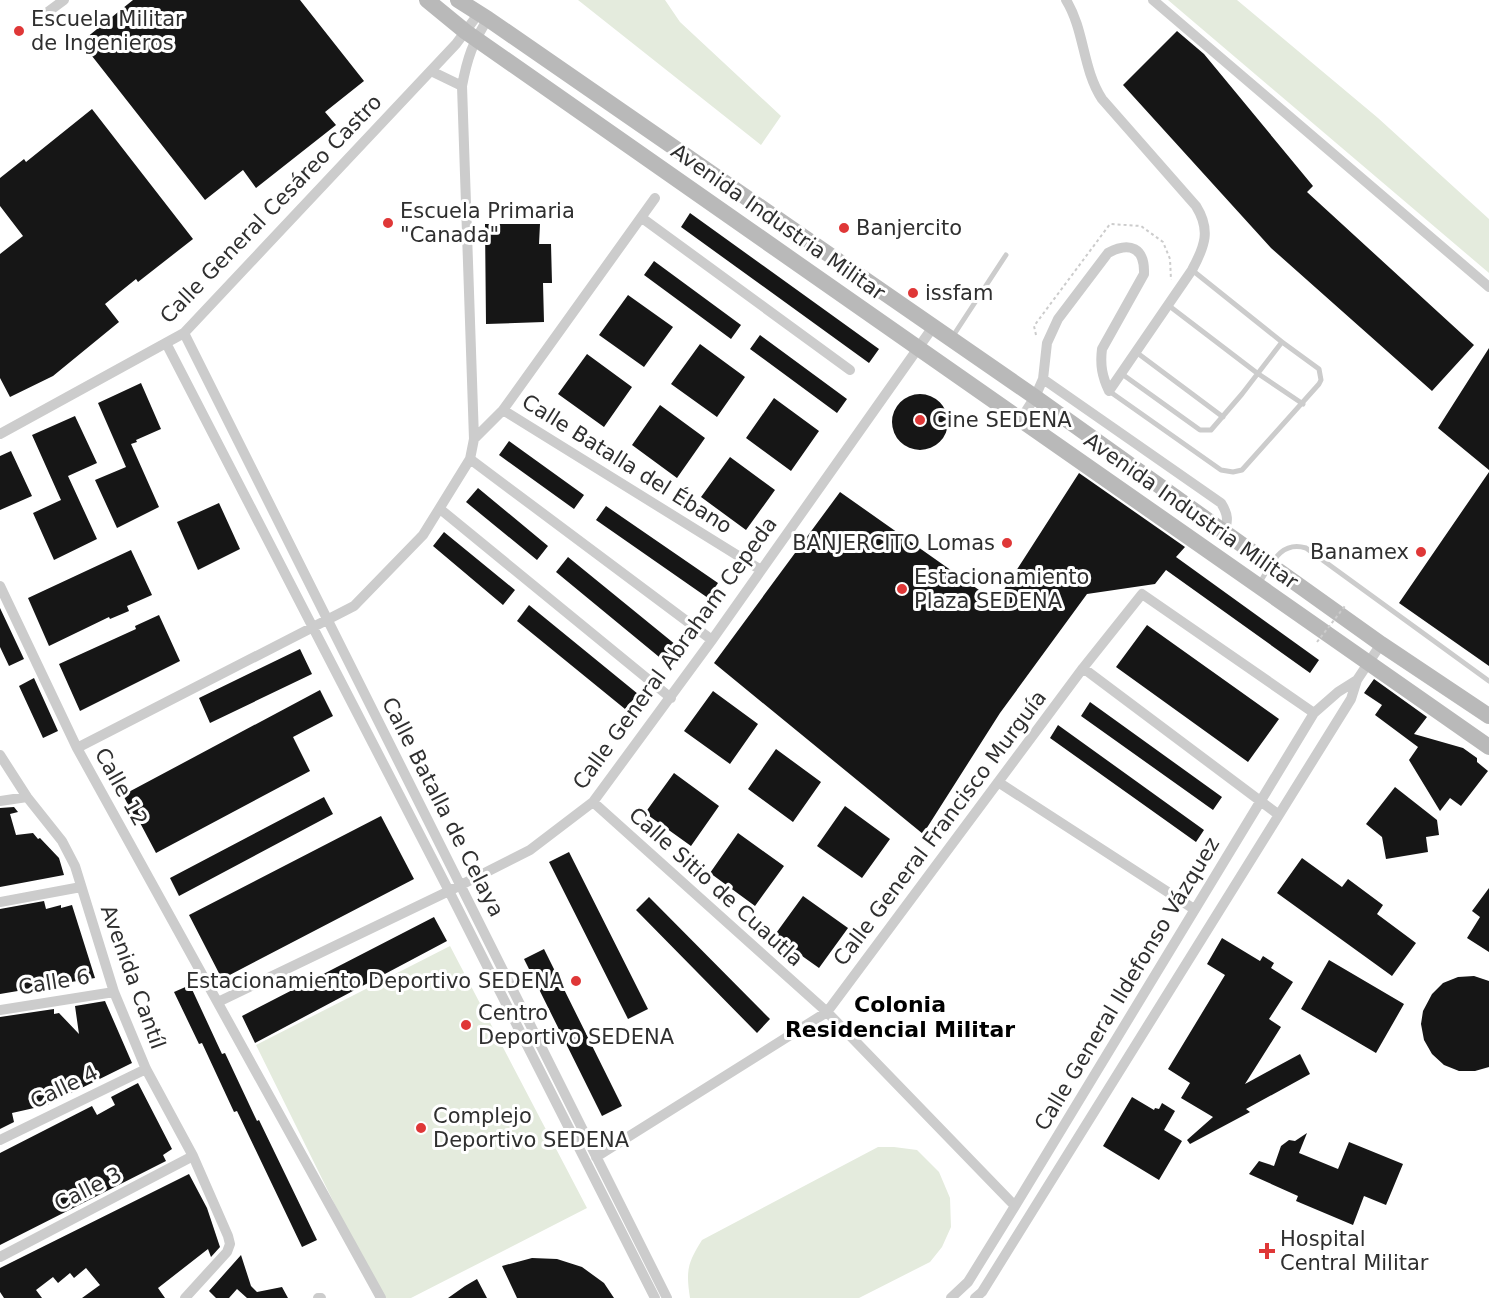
<svg xmlns="http://www.w3.org/2000/svg" width="1489" height="1298" font-family="'DejaVu Sans',sans-serif">
	<style>
		.green { fill: #e4ebdd }
		.building { fill: #161616 }
		.lines { fill: none; stroke-linecap: round; stroke-linejoin: round }
		.path { stroke: #ccc; stroke-width: 2; stroke-dasharray: 3 3; stroke-linecap: butt }
		.lane { stroke: #ccc; stroke-width: 5 }
		.street { stroke: #ccc; stroke-width: 10 }
		.secondary { stroke: #b9b9b9; stroke-width: 16 }
		.path-bridge { stroke: #ccc; stroke-width: 2; stroke-dasharray: 3 3; stroke-linecap: butt }
		.poi-dot { fill: #df3737; stroke: #fff; stroke-width: 2 }
		.labels { text-anchor: middle; stroke-width: 6; stroke-linejoin: round; paint-order: stroke }
		.poi-label { font-size: 21px; fill: #2f2f2f; stroke: #fff; text-anchor: start }
		.street-label { font-size: 21px; fill: #2f2f2f; stroke: #fff }
		.neighbourhood-label { font-size: 22px; font-weight: bold; fill: #000; stroke: #fff }
	</style>
	<rect width="100%" height="100%" fill="#fff"/>
	<!-- green -->
	<path class="green" d="M578 0H665L680 22 781 116 761 145Z
		M1168 0H1237L1378 118 1489 219V273Z
		M450 946 587 1208 411 1298H381L256 1045Z
		M878 1147H894L917 1150 939 1172 950 1198 951 1227 942 1247 930 1262 859 1298H690C686 1271 687 1264 702 1240Z"/>
	<!-- building -->
	<path class="building" d="M133 0H300L364 81 325 112 336 125 256 188 243 170 205 200 81 42Z
		M1177 31 1204 54 1313 186 1307 192 1474 345 1432 391 1271 248 1123 85Z
		M92 109 193 239 138 282 136 279 105 304 119 322 53 376 10 397 0 378V254L23 236 0 206V178L24 159 26 162Z
		M690 213 879 349 869 363 681 227Z
		M485 224H540L539 244H551L552 283H543L544 322 486 324Z
		M654 261 741 325 731 339 644 275Z
		M628 295 673 327 644 367 599 335Z
		M760 335 847 399 837 413 750 349Z
		M700 344 745 377 717 417 671 384Z
		M1489 348V470L1438 428Z
		M587 354 632 387 604 427 558 394Z
		M141 383 161 429 136 440 137 442 131 444 159 507 117 528 95 480 126 467 98 403Z
		M892 422a28 28 0 1 1 56 0a28 28 0 1 1-56 0Z
		M774 398 819 431 791 471 746 438Z
		M660 405 705 438 677 478 632 445Z
		M75 416 97 463 68 476 97 539 54 560 33 513 61 500 32 435Z
		M509 441 584 495 574 509 499 455Z
		M11 451 32 496 0 510V456Z
		M730 457 775 490 746 530 701 497Z
		M1489 472V666L1399 603Z
		M1079 473 1185 547 1176 557 1319 660 1310 673 1166 570 1155 584 1087 594 1000 713 923 834 714 663 840 492 996 602Z
		M478 488 548 546 537 560 466 502Z
		M219 503 240 549 198 570 177 522Z
		M606 506 718 583 708 598 596 520Z
		M444 532 515 590 503 605 433 546Z
		M131 550 152 595 127 606 129 611 110 619 109 617 49 646 28 598Z
		M568 557 676 645 664 661 556 572Z
		M529 605 638 694 625 709 517 621Z
		M0 608 24 659 9 666 0 647Z
		M159 615 180 661 80 711 59 664 136 629 135 626Z
		M1147 625 1279 719 1248 762 1116 667Z
		M300 649 312 674 210 723 199 698Z
		M34 678 58 731 43 738 19 686Z
		M1374 679 1427 717 1414 734 1463 748 1477 758V762L1488 771 1461 806 1450 798 1440 811 1409 760 1418 747 1375 715 1382 705 1364 693Z
		M320 690 333 716 293 737 310 771 156 853 138 819 136 820 123 795Z
		M713 691 758 724 730 764 684 731Z
		M1090 702 1222 797 1213 810 1081 716Z
		M1058 725 1204 830 1196 842 1050 738Z
		M776 749 821 782 793 822 748 789Z
		M674 773 719 806 691 846 645 813Z
		M1395 787 1437 820 1439 835 1426 837 1428 852 1386 859 1382 837 1366 824Z
		M324 797 333 814 179 896 170 878Z
		M845 806 890 839 862 878 817 846Z
		M14 807 18 812 10 814 16 835 33 833 38 839 40 838 59 858 64 875 0 887V808Z
		M381 816 414 879 222 979 189 915Z
		M738 833 784 866 755 906 710 873Z
		M569 852 648 1009 628 1019 549 862Z
		M1302 858 1342 887 1348 879 1383 905 1377 914 1416 943 1392 976 1277 893Z
		M1489 888V952L1467 938 1480 917 1472 911Z
		M803 896 848 928 819 968 774 936Z
		M649 897 770 1019 757 1033 636 910Z
		M44 901 46 909 61 905V908L72 905 95 978 0 994V909Z
		M434 917 447 941 255 1043 242 1016Z
		M1222 938 1260 961 1263 956 1274 963 1271 968 1293 982 1269 1019 1281 1027 1245 1084 1300 1054 1310 1074 1246 1109 1250 1112 1190 1144 1187 1140 1213 1117 1181 1098 1190 1083 1168 1069 1225 975 1207 964Z
		M544 949 622 1106 602 1116 524 959Z
		M1329 960 1404 1004 1376 1053 1301 1009Z
		M1474 976 1489 981V1067L1475 1071H1459L1444 1065 1432 1054 1424 1040 1421 1024 1423 1011 1432 994 1443 983 1458 977Z
		M190 985 222 1054 225 1053 257 1121 259 1120 317 1240 302 1247 237 1111 234 1112 202 1043 199 1044 174 992Z
		M105 1001 132 1063 43 1107V1106L12 1113 14 1122 0 1129V1017L54 1009V1014L59 1013 79 1034 75 1006Z
		M138 1083 172 1149 163 1155 166 1161 0 1245V1153L92 1106 97 1115 115 1105 111 1097Z
		M1132 1097 1154 1110 1155 1108 1159 1109 1162 1103 1175 1111 1164 1130 1182 1141 1159 1180 1103 1146Z
		M1307 1133 1299 1153 1338 1169 1349 1142 1403 1164 1386 1205 1364 1196 1353 1225 1296 1201 1298 1196 1249 1174 1259 1161 1274 1166 1281 1146 1289 1140 1295 1141Z
		M189 1174 207 1208 220 1247 211 1257 208 1249 158 1288 165 1298H82L100 1285 86 1268 74 1278 70 1273 58 1283 53 1277 36 1290 42 1298H4L0 1292V1268Z
		M241 1255 251 1286 257 1292 282 1287 288 1298H247L237 1289 229 1298H216L209 1291Z
		M532 1258 557 1259 582 1267 604 1283 614 1298H517L502 1266Z
		M477 1279 487 1298H448L465 1286Z"/>
	<g class="lines">
		<!-- path -->
		<path class="path" d="M1036 335 1034 326 1110 224 1141 226 1163 242 1170 259 1171 280"/>
		<!-- lane -->
		<path class="lane" d="M1168 305 1257 373 1303 404
			M953 336 1006 255
			M1136 352 1223 417
			M1122 374 1200 430H1211L1242 394 1282 342 1192 270
			M1109 391 1221 470 1233 472 1242 470 1319 384 1321 380 1319 369 1282 342
			M1259 584C1271 565 1280 540 1306 548L1489 681"/>
		<!-- street -->
		<path class="street" d="M1066 0C1085 31 1082 68 1102 99L1196 206C1211 230 1205 246 1192 270L1109 391
			M1153 0 1489 287
			M41 17 64 0
			M431 71 462 86
			M642 218 850 370
			M184 333 667 1298
			M166 343 449 891 655 1298
			M1043 379 1221 503C1228 514 1229 521 1223 533
			M503 410 761 570
			M1021 419 1035 397 1043 379 1047 343 1058 319 1108 253C1130 241 1145 248 1144 274L1102 349C1100 365 1102 376 1109 391
			M0 434 184 333 456 44 479 13
			M474 439 503 410 655 198
			M470 459 712 640
			M440 509 671 698
			M0 586 77 748 381 1298
			M1083 668 1279 815
			M77 748 354 606 423 535 470 459 474 439 462 86C467 59 473 41 488 19
			M0 755 27 797 62 841 75 866 114 992 146 1069 193 1156 228 1236 230 1244 227 1252 185 1298
			M998 782 1194 909
			M0 801 27 797
			M593 802 827 1012 1015 1206
			M0 902 81 887
			M218 1002 449 891 530 850 593 802 712 640 933 327
			M0 1010 114 992
			M0 1140 146 1069
			M596 1157 827 1012 1083 668 1142 594 1314 713
			M0 1257 193 1156
			M318 1298H321
			M951 1298 968 1282 1015 1206 1314 713 1338 692 1357 680
			M975 1298 982 1292 1351 699 1357 680 1381 644"/>
		<!-- secondary -->
		<path class="secondary" d="M427 0 466 32 1489 747
			M458 0 488 19 1035 397 1381 644 1489 716"/>
		<!-- path-bridge -->
		<path class="path-bridge" d="M1317 642 1345 606"/>
	</g>
	<!-- markers -->
	<g class="poi-dot">
		<circle cx="19" cy="31" r="6"/>
		<circle cx="388" cy="223" r="6"/>
		<circle cx="844" cy="228" r="6"/>
		<circle cx="913" cy="293" r="6"/>
		<circle cx="920" cy="420" r="6"/>
		<circle cx="1007" cy="543" r="6"/>
		<circle cx="1421" cy="552" r="6"/>
		<circle cx="902" cy="589" r="6"/>
		<circle cx="576" cy="981" r="6"/>
		<circle cx="466" cy="1025" r="6"/>
		<circle cx="421" cy="1128" r="6"/>
		<path d="M1264 1242h6v6h6v6h-6v6h-6v-6h-6v-6h6z"/>
	</g>
	<g class="labels">
		<!-- poi labels -->
		<g class="poi-label">
			<text x="31" y="26">Escuela Militar<tspan x="31" dy="24">de Ingenieros</tspan></text>
			<text x="400" y="218">Escuela Primaria<tspan x="400" dy="24">"Canada"</tspan></text>
			<text x="856" y="235">Banjercito</text>
			<text x="925" y="300">issfam</text>
			<text x="932" y="427">Cine SEDENA</text>
			<text x="995" y="550" text-anchor="end">BANJERCITO Lomas</text>
			<text x="1409" y="559" text-anchor="end">Banamex</text>
			<text x="914" y="584">Estacionamiento<tspan x="914" dy="24">Plaza SEDENA</tspan></text>
			<text x="564" y="988" text-anchor="end">Estacionamiento Deportivo SEDENA</text>
			<text x="478" y="1020">Centro<tspan x="478" dy="24">Deportivo SEDENA</tspan></text>
			<text x="433" y="1123">Complejo<tspan x="433" dy="24">Deportivo SEDENA</tspan></text>
			<text x="1280" y="1246">Hospital<tspan x="1280" dy="24">Central Militar</tspan></text>
		</g>
		<!-- street labels -->
		<g class="street-label">
			<text transform="translate(271 209) rotate(-46)" y="7">Calle General Cesáreo Castro</text>
			<text transform="translate(778 222) rotate(35)" y="7">Avenida Industria Militar</text>
			<text transform="translate(627 464) rotate(32)" y="7">Calle Batalla del Ébano</text>
			<text transform="translate(1191 511) rotate(35)" y="7">Avenida Industria Militar</text>
			<text transform="translate(675 653) rotate(-54)" y="7">Calle General Abraham Cepeda</text>
			<text transform="translate(121 787) rotate(61)" y="7">Calle 12</text>
			<text transform="translate(443 807) rotate(63)" y="7">Calle Batalla de Celaya</text>
			<text transform="translate(940 828) rotate(-53)" y="7">Calle General Francisco Murguía</text>
			<text transform="translate(716 887) rotate(42)" y="7">Calle Sitio de Cuautla</text>
			<text transform="translate(133 977) rotate(70)" y="7">Avenida Cantíl</text>
			<text transform="translate(54 982) rotate(-9)" y="7">Calle 6</text>
			<text transform="translate(1127 984) rotate(-59)" y="7">Calle General Ildefonso Vázquez</text>
			<text transform="translate(64 1087) rotate(-26)" y="7">Calle 4</text>
			<text transform="translate(88 1189) rotate(-27)" y="7">Calle 3</text>
		</g>
		<!-- neighbourhood labels -->
		<g class="neighbourhood-label">
			<text x="900" y="1012">Colonia<tspan x="900" dy="25">Residencial Militar</tspan></text>
		</g>
	</g>
</svg>
